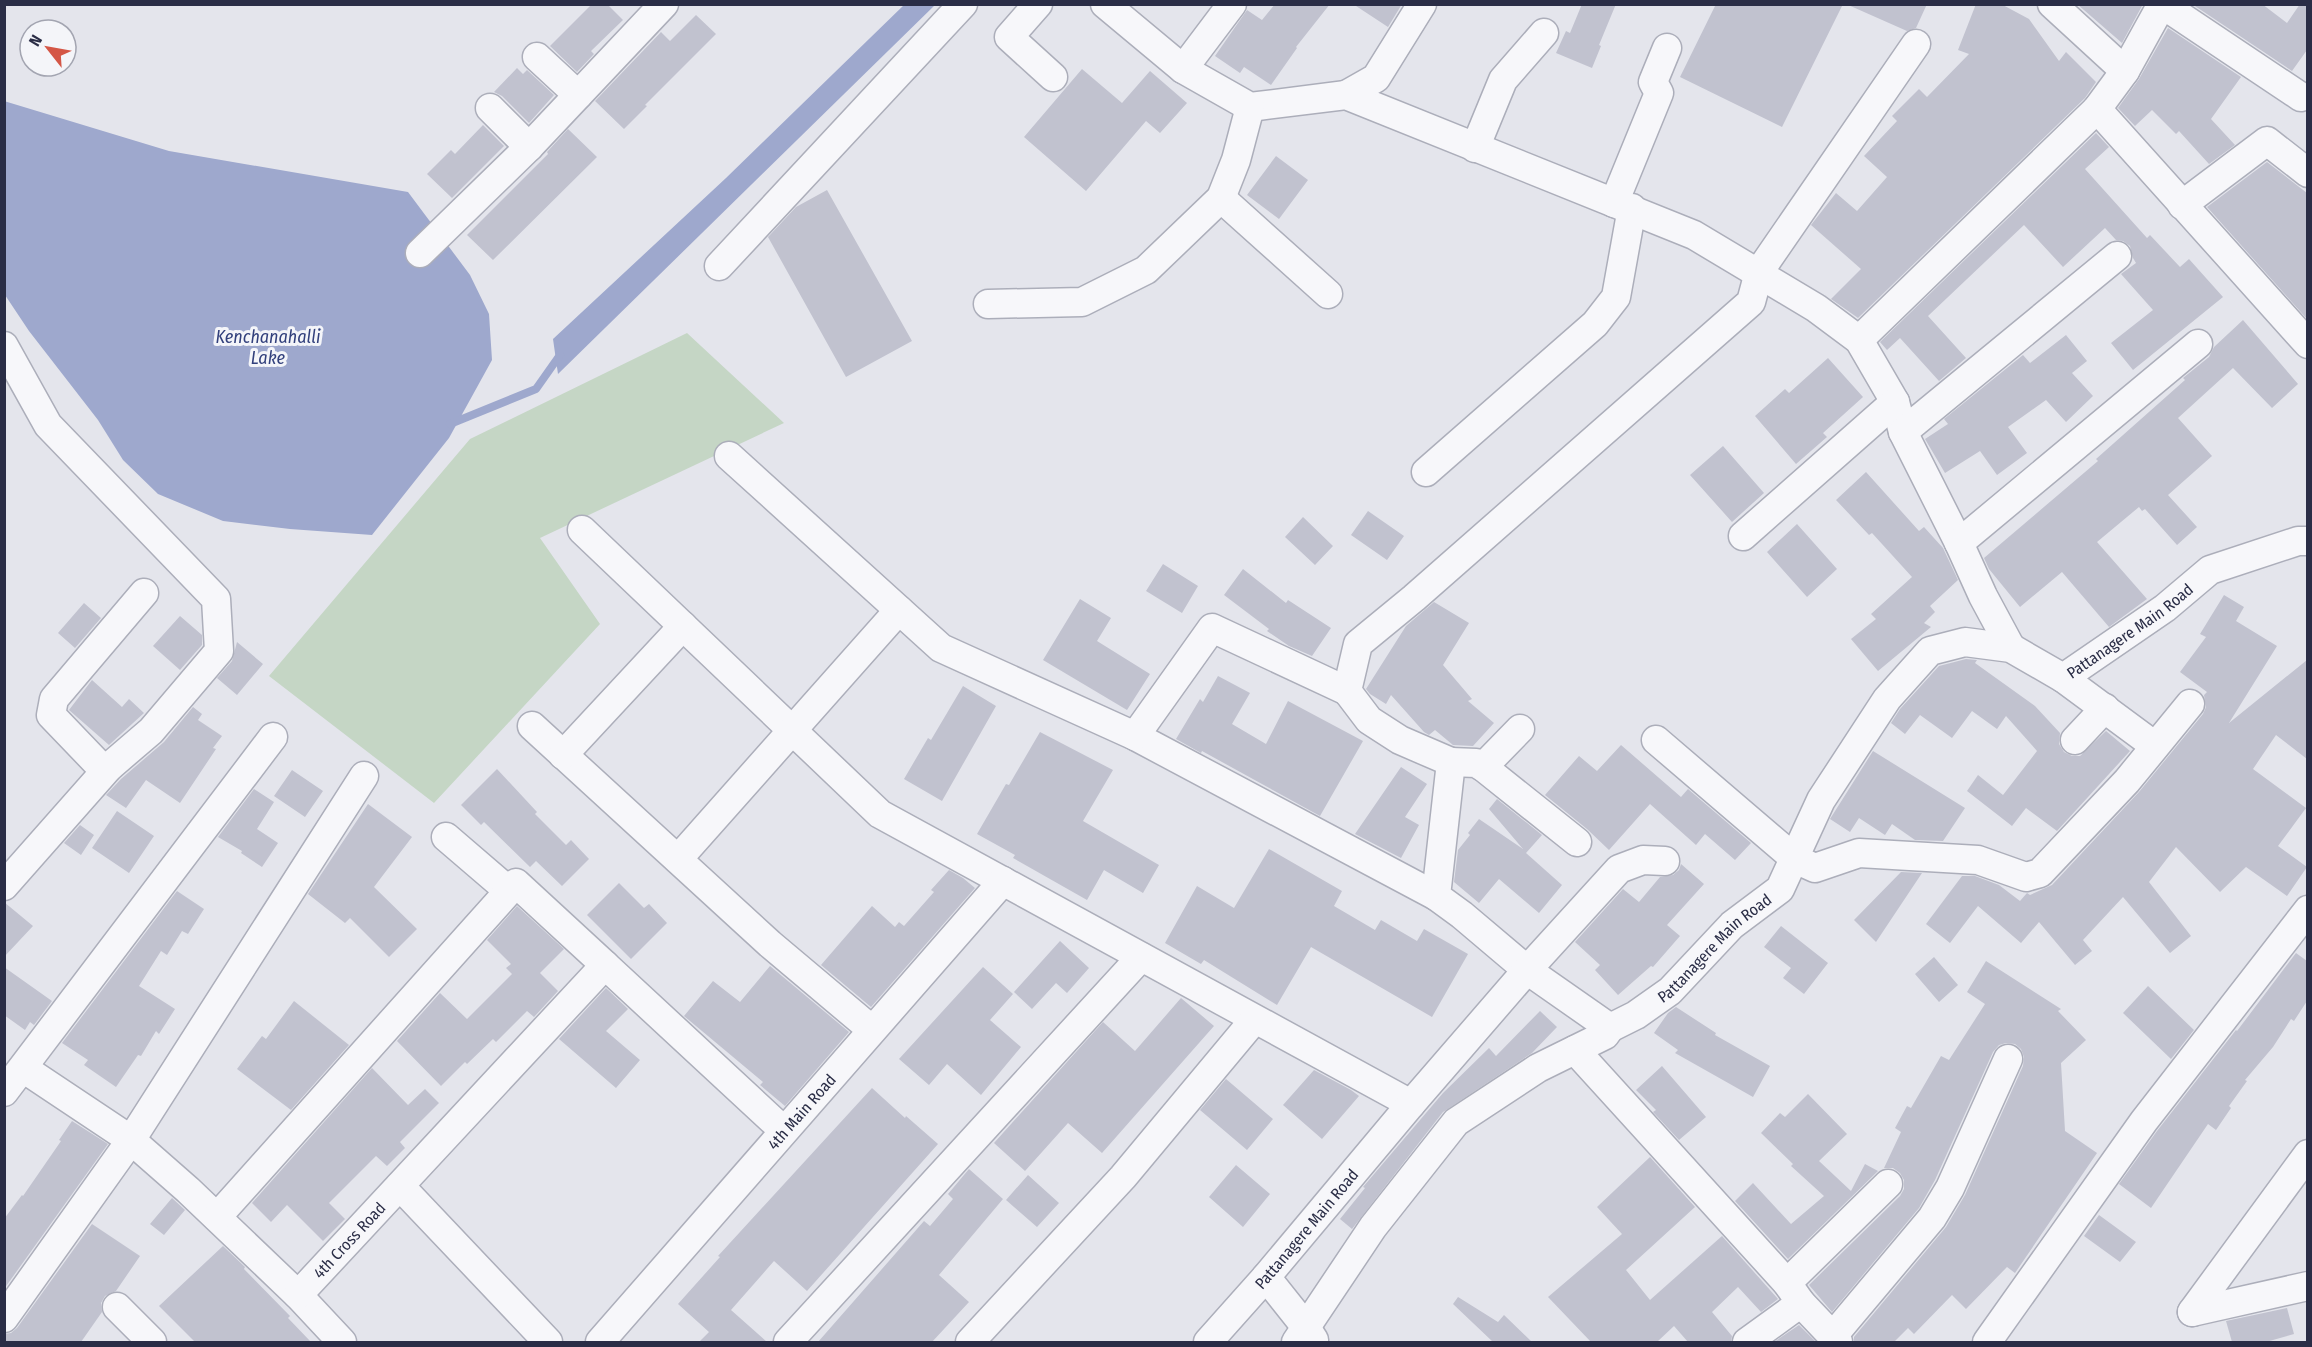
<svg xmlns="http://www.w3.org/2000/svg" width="2312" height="1347" font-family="'Fira Sans Condensed',sans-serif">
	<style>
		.green { fill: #c5d6c5 }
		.water { fill: #9ea8cd }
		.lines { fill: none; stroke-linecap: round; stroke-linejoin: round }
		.stream { stroke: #9ea8cd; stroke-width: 8 }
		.building { fill: #c1c2cf }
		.minor-casing { stroke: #acaeba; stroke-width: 31 }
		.minor { stroke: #f7f7fa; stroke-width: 28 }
		.labels { text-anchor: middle; stroke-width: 6; stroke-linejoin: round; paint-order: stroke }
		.street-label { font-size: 16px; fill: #2a2d46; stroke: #f4f5f9 }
		.water-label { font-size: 18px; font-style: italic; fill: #32407c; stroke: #f4f5f9 }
	</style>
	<rect width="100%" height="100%" fill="#e4e5ec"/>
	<!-- green -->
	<path class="green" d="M687 333 784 423 540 538 600 624 434 803 269 676 470 439Z"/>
	<!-- water -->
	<path class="water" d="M905 4 935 5 558 374 553 339 726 178Z
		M4 101 169 151 408 192 470 275 489 314 492 360 449 438 372 535 290 529 223 521 158 494 123 460 98 420 29 331 5 295Z"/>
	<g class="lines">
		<!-- stream -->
		<path class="stream" d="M450 424 536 389 560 355"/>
	</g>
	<!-- building -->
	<path class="building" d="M592 4H607L623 20 591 51 594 54 577 72 550 46Z
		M1275 4H1330L1296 47 1297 48 1271 85 1244 67 1240 73 1215 56 1247 10 1262 20Z
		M1353 4H1402L1388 27Z
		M1582 4H1616L1599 45 1601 46 1592 68 1556 53 1566 31 1570 33Z
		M1716 4H1843L1782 127 1680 77Z
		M1846 4H1927L1916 28 1907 31Z
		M1976 4H2001L2029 19 2059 61 2066 52 2096 82 2085 98 1858 318 1831 299 1861 269 1811 225 1836 193 1857 211 1887 177 1864 156 1897 121 1892 116 1919 89 1927 97 1969 54 1958 50Z
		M2077 4H2143L2122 43Z
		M2192 4H2262L2287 23 2300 4H2307V50L2292 71Z
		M696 15 716 34 645 105 647 106 624 129 595 101 661 32 670 41Z
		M2168 28 2241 77 2211 119 2235 145 2209 164 2179 131 2176 134 2152 110 2135 126 2118 108 2139 79Z
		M517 68 523 74 527 70 554 95 529 123 502 96 494 92Z
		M1082 69 1122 103 1150 71 1187 103 1160 133 1146 121 1086 191 1024 137Z
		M483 125 504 146 452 198 427 174 451 150 455 154Z
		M568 129 597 157 493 260 467 235 548 154 547 152Z
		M2096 133 2109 147 2085 169 2147 238 2150 235 2180 267 2189 259 2223 297 2133 370 2111 343 2153 310 2121 274 2136 263 2133 258 2130 246 2123 241 2116 240 2105 228 2063 267 2024 225 1928 316 1966 358 1939 381 1900 338 1887 350 1880 342Z
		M1276 156 1308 180 1279 219 1247 195Z
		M2267 162 2307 193V319L2207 207Z
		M827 190 912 341 846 377 768 237 796 207Z
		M2243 320 2298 384 2272 408 2233 368 2178 418 2212 456 2168 495 2197 527 2177 545 2145 509 2142 511 2139 507 2097 542 2147 599 2109 627 2062 572 2020 607 1989 569 1984 558 2098 461 2096 459 2185 380 2183 378 2209 357 2214 347Z
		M2066 335 2087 361 2072 373 2093 396 2066 422 2046 400 2008 427 2027 453 1997 475 1980 451 1945 473 1925 439 1948 424 1944 419 2023 355 2030 363Z
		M1828 358 1863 397 1823 433 1827 437 1796 464 1755 416 1785 389 1789 393Z
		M1723 446 1764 493 1732 522 1690 475Z
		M1866 472 1919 531 1924 527 1943 548 1958 580 1930 606 1935 612 1924 623 1931 627 1878 671 1851 639 1876 619 1871 614 1912 577 1872 533 1869 535 1836 500Z
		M1368 511 1404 536 1387 560 1351 535Z
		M1303 517 1333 546 1315 565 1285 537Z
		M1797 524 1837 569 1807 597 1767 552Z
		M1163 564 1198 586 1182 613 1146 591Z
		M1243 569 1286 603 1288 600 1331 628 1312 656 1289 646 1267 631 1269 629 1224 595Z
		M2224 595 2244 607 2236 621 2277 646 2229 723 2307 660V759L2276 735 2253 769 2306 808 2278 846 2307 867 2287 896 2246 867 2220 892 2176 847 2149 882 2191 936 2170 953 2123 897 2083 940 2092 951 2075 965 2039 922 2021 943 1978 906 1950 943 1926 924 1962 876H1975L1999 885 2020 901 2027 893 2030 895 2052 885 2139 792 2203 714 2206 707 2204 695 2207 692 2180 672 2206 637 2200 634Z
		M1080 599 1111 618 1097 641 1150 674 1127 710 1043 660Z
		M1434 602 1469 623 1443 665 1472 699 1468 701 1494 723 1473 746 1453 745 1435 730 1429 735 1424 732 1391 695 1386 704 1370 694 1366 689 1406 626Z
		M84 603 101 618 75 648 58 633Z
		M180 616 202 635V645L180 670 153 646Z
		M237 642 263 664 237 695 217 678 232 661Z
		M1966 659 1977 660 1975 663 2035 706 2060 733 2059 744 2064 752 2072 756H2080L2106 731 2130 751 2057 831 2026 808 2012 826 1967 791 1978 775 2003 795 2037 751 2006 716 1997 729 1972 711 1952 738 1920 715 1905 734 1891 723 1900 709 1939 666Z
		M1218 676 1250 693 1232 724 1266 744 1288 701 1363 741 1320 816 1202 751 1201 753 1176 739 1200 699 1203 702Z
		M92 680 122 707 129 699 144 713 109 745 69 710Z
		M963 686 996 706 942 801 904 779 928 738 931 740Z
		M193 707 202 714 198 720 222 736 213 748 216 749 180 803 146 780 126 808 106 795 121 779 164 742Z
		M1040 732 1113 770 1083 821 1159 865 1143 893 1104 870 1087 900 1013 858 1015 855 977 834 1006 784 1009 785Z
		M1621 745 1681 797 1688 789 1751 843 1735 860 1705 834 1696 845 1650 804 1609 850 1587 829 1545 795 1579 756 1597 771Z
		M1873 751 1965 808 1943 841 1915 840 1892 824 1885 835 1859 818 1850 832 1830 819Z
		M1401 767 1427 784 1405 817 1419 825 1401 858 1355 834Z
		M497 769 537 812 535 814 566 845 571 840 589 859 562 886 536 861 530 867 484 822 481 825 461 805Z
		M292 770 323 791 305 817 274 796Z
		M254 789 274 802 257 829 278 843 262 867 241 853 242 851 218 837Z
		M1497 799 1542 835 1526 853 1562 885 1539 913 1499 879 1479 903 1454 882 1458 850 1470 835 1468 833 1479 819 1523 849 1489 809Z
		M368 804 412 837 374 887 417 929 389 957 350 918 345 923 308 894Z
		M117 811 154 836 129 873 92 848Z
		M80 825 94 835 81 855 64 843Z
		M1269 849 1342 891 1334 906 1375 930 1381 920 1417 941 1424 929 1468 954 1432 1017 1311 947 1277 1005 1204 960 1201 964 1165 943 1197 886 1234 908Z
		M1681 864 1704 884 1667 925 1680 936 1653 967 1651 966 1618 995 1595 970 1600 965 1575 942 1623 889 1639 902 1660 877 1673 875 1679 870Z
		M949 870 963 878 975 888 871 1007 821 965 872 906 895 927 899 922 904 926 934 892 931 890Z
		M1901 872 1922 873 1876 942 1854 920Z
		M619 883 644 908 649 904 667 923 631 959 587 915Z
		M177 891 204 909 188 934 182 931 167 955 161 951 139 986 175 1009 159 1034 156 1031 141 1056 138 1055 116 1087 84 1065 88 1060 62 1043Z
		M4 902 33 926 4 957Z
		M517 906 564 949 540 973 558 991 534 1017 527 1011 496 1042 493 1039 467 1064 465 1062 441 1086 397 1041 440 993 467 1019 512 974 506 968 511 964 487 940Z
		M1781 926 1828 963 1804 994 1783 978 1791 968 1764 947Z
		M1060 941 1089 968 1067 993 1056 983 1032 1009 1014 992Z
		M2296 953 2307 961V1001L2294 1021 2291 1019 2273 1047 2245 1080 2247 1081 2229 1106 2231 1108 2216 1130 2208 1124 2151 1208 2119 1184 2157 1131 2236 1030 2237 1031Z
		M1934 957 1958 985 1939 1002 1915 974Z
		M1986 961 2061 1009 2058 1011 2086 1040 2061 1063 2065 1131 2097 1153 2015 1273 2007 1267 1966 1309 1952 1295 1914 1334 1908 1328 1894 1342H1854V1337L1946 1227 1965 1195 2023 1066 2024 1057 2021 1049 2015 1044 2006 1043 1999 1045 1993 1052 1935 1180 1919 1208 1832 1312 1809 1285 1900 1196 1904 1189V1180L1900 1173 1893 1168H1884L1901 1132 1895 1128 1907 1106 1911 1108 1941 1056 1949 1060 1985 1004 1967 992Z
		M770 966 849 1032 785 1106 760 1085 763 1082 684 1016 713 981 740 1002Z
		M4 967 52 1001 34 1025 30 1022 25 1030 4 1015Z
		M983 967 1013 994 990 1020 1021 1047 981 1095 947 1064 929 1085 899 1059Z
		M2148 986 2194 1030 2171 1059 2123 1013Z
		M606 988 628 1009 606 1031 640 1060 616 1088 559 1039Z
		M1181 998 1214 1026 1102 1153 1068 1123 1025 1171 994 1143 1103 1022 1135 1051Z
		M294 1001 349 1045 291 1110 237 1069 262 1036 266 1039Z
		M1676 1007 1716 1033 1715 1035 1770 1066 1753 1097 1675 1053 1678 1050 1654 1033 1668 1013Z
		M1540 1011 1557 1027 1532 1053 1443 1112 1352 1229 1340 1219 1365 1188 1363 1187 1443 1093 1489 1048 1496 1056Z
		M1662 1066 1706 1117 1679 1140 1653 1112 1656 1110 1636 1090Z
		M372 1068 408 1105 425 1089 439 1103 400 1142 405 1148 387 1166 376 1156 329 1203 345 1219 323 1241 287 1205 271 1222 252 1203Z
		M1314 1070 1351 1090 1359 1096 1322 1139 1283 1105Z
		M1226 1079 1273 1119 1247 1150 1200 1110Z
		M872 1088 905 1118 906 1116 938 1144 807 1291 774 1261 731 1310 767 1342H699L709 1332 678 1304 720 1257 718 1256Z
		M1808 1094 1847 1134 1819 1161 1851 1191 1865 1164 1878 1171 1788 1259 1735 1201 1753 1183 1791 1224 1824 1196 1791 1166 1793 1164 1761 1133 1780 1113 1785 1117Z
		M72 1121 108 1144 4 1289V1219L22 1195 23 1196 61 1141 59 1140Z
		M1650 1157 1695 1207 1626 1270 1650 1300 1722 1236 1778 1299 1761 1312 1738 1287 1712 1312 1732 1336 1731 1342H1688L1674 1326 1657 1342H1591L1548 1297 1622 1234 1597 1207Z
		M1236 1165 1270 1194 1243 1227 1209 1197Z
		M969 1169 1003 1199 939 1275 969 1302 932 1342H818L924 1221 930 1226 953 1199 948 1194Z
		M1028 1175 1059 1203 1037 1227 1006 1200Z
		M172 1198 185 1210 164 1235 150 1224Z
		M2099 1215 2136 1242 2120 1262 2084 1236Z
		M92 1224 140 1256 116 1291 105 1296 101 1303 102 1312 81 1342H4V1334L11 1333 17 1328Z
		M223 1246 245 1267 244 1269 290 1316 288 1318 311 1342H195L159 1306Z
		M1458 1297 1498 1322 1504 1315 1532 1342H1493L1453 1304Z
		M2287 1308 2294 1334 2266 1342H2232L2226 1321Z
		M1799 1325 1816 1342H1774Z"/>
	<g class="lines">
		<defs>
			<g id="minor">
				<path d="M1038 4 1009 37 1053 77"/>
				<path d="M1105 4 1183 69 1250 107 1346 95 1694 235 1816 308 1859 340 1895 402 1903 432 1959 543 1983 596 2011 648"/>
				<path d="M2052 4 2125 71"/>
				<path d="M2162 4 2301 97"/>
				<path d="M537 57 578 95"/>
				<path d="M1183 69 1232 4"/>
				<path d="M1346 95 1376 78 1422 4"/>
				<path d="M490 108 529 147"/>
				<path d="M2097 109 2308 344"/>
				<path d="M1475 148 1503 80 1544 33"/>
				<path d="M1221 198 1328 294"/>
				<path d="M1614 203 1659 93 1653 82 1667 48"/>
				<path d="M2182 205 2267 141 2308 173"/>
				<path d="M420 253 529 147 664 4"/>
				<path d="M719 266 963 4"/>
				<path d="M988 304 1082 302 1146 270 1221 198 1236 160 1250 107"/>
				<path d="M1859 340 2097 109 2125 71 2162 4"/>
				<path d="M4 346 48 425 216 599 219 651 151 731 109 767 4 886"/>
				<path d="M1903 432 2117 256"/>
				<path d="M729 456 941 648 1135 736 1436 896"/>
				<path d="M1426 472 1595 324 1616 297 1632 208"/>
				<path d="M582 530 880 814 1411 1104"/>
				<path d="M1743 536 1895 402"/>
				<path d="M1959 543 2198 344"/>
				<path d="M2063 678 2155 746"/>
				<path d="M532 726 770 944 871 1029"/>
				<path d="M1135 736 1212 628 1347 691"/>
				<path d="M1656 740 1795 859 1815 868 1859 853 1978 860 2026 877 2040 873 2127 781 2190 704"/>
				<path d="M2075 740 2105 708"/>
				<path d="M563 755 683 626"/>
				<path d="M1451 762 1476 763 1483 767 1577 842"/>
				<path d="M109 767 98 764 51 715 54 699 144 593"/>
				<path d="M1483 767 1520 729"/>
				<path d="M446 837 509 891"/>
				<path d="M678 859 899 610"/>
				<path d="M1665 861 1643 860 1619 869 1527 970 1462 915 1436 896 1451 762 1400 740 1369 720 1347 691 1358 644 1414 598 1751 302 1759 272 1916 44"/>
				<path d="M1575 1050 1787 1283 1801 1303"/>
				<path d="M23 1068 131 1140 188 1190 298 1295 342 1342"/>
				<path d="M4 1092 273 737"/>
				<path d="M400 1186 548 1342"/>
				<path d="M217 1217 516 883 605 965"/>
				<path d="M1266 1277 1305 1326 1314 1340"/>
				<path d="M1787 1283 1888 1184"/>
				<path id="s1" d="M298 1295 605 965 783 1130"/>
				<path d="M117 1307 152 1342"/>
				<path d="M2192 1312 2308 1154"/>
				<path d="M2192 1312 2308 1286"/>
				<path d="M4 1318 131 1140 364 776"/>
				<path d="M1832 1337 1932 1218 1950 1188 2008 1059"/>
				<path id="s2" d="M600 1342 1003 881"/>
				<path d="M788 1342 1141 957"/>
				<path d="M970 1342 1123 1177 1254 1020"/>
				<path id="s3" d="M1208 1342 1266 1277 1411 1104 1527 970 1610 1028 1636 1015 1670 991 1732 925 1780 889 1821 800 1887 699 1930 651 1965 642 2011 648 2063 678 2165 608 2210 570 2298 541H2308"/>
				<path d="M1296 1342 1373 1227 1456 1122 1538 1068 1605 1035 1610 1028"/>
				<path d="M1747 1342 1801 1303 1838 1342"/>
				<path d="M1987 1342 2144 1121 2308 910"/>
			</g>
		</defs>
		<!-- minor casing -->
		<use href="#minor" class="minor-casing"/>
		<!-- minor -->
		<use href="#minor" class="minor"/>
	</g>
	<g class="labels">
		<!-- street labels -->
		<g class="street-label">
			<text dy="6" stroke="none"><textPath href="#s3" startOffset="1320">Pattanagere Main Road</textPath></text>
			<text dy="6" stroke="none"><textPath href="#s3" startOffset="724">Pattanagere Main Road</textPath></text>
			<text dy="6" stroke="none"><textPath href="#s2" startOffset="306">4th Main Road</textPath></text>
			<text dy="6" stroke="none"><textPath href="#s3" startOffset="150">Pattanagere Main Road</textPath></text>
			<text dy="6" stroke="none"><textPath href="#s1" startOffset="75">4th Cross Road</textPath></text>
		</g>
		<!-- water labels -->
		<g class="water-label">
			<text x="268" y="343">Kenchanahalli<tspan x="268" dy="21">Lake</tspan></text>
		</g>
	</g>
	<!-- border -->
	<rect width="2312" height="1347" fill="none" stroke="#2a2d46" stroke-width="12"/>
	<!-- north arrow -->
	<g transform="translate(48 48) rotate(301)"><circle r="28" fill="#f4f5f9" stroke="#a3a5b1" stroke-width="1.5"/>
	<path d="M0-4.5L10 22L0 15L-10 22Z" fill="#d45646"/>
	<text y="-9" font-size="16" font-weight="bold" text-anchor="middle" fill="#2a2d46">N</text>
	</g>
</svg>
